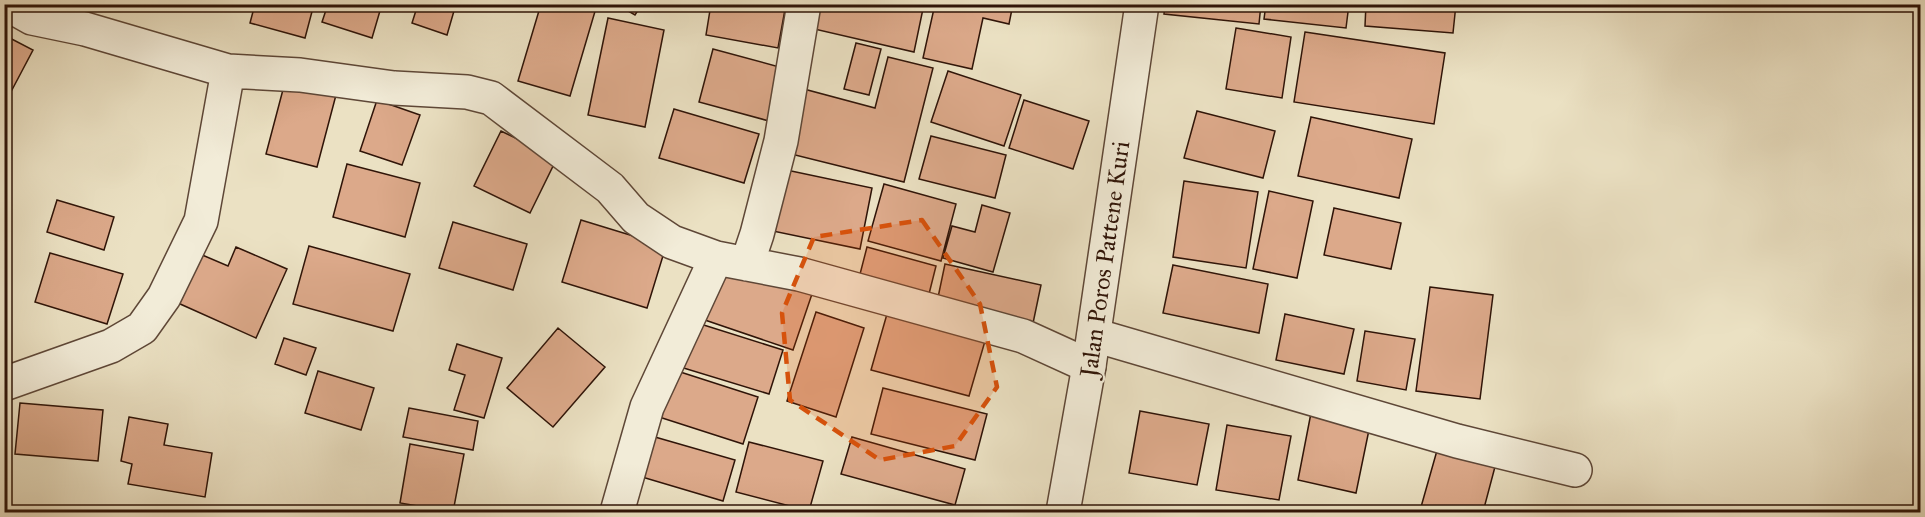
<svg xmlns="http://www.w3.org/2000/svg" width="1925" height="517" font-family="'IM FELL Great Primer',serif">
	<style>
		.building { fill: #dca98a; stroke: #2f1408; stroke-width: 1.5 }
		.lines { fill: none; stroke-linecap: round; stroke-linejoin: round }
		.minor-casing { stroke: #5e4737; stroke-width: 36 }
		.tertiary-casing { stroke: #5e4737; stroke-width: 36 }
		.minor { stroke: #f2ecd8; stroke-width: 33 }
		.tertiary { stroke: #f2ecd8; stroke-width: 33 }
		.marked { fill: #d6520c; fill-opacity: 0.2; stroke: #d6520c; stroke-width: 4.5; stroke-dasharray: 12 8; stroke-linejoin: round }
		.labels { text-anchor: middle; stroke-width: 4.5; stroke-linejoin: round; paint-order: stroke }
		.street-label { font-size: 24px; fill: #2f1408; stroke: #f2ecd8 }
	</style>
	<rect width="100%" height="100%" fill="#ebe1c3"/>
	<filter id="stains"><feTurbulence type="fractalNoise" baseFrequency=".00333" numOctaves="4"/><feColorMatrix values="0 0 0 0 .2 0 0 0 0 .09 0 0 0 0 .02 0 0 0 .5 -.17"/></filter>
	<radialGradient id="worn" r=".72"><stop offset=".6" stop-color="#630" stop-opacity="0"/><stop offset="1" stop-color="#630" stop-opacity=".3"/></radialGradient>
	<!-- building -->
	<path class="building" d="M255 4H314L305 38 250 23Z
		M328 4H382L372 38 322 22Z
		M418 4H456L447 35 412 23Z
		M541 4H583L596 8 570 96 518 81Z
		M616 4H642L635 15Z
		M711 4H786L778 48 706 35Z
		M815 4H924L914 52 810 28Z
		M935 4H1013L1009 24 983 18 972 69 923 58Z
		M1165 4H1261L1259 24 1164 14Z
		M1266 4H1349L1346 28 1264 19Z
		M1366 4H1456L1453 33 1365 26Z
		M608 18 664 30 645 127 588 115Z
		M1236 28 1291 37 1282 98 1226 89Z
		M1305 32 1445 53 1434 124 1294 102Z
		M4 35 33 50 4 105Z
		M856 43 881 49 869 95 844 89Z
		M713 49 783 68 769 121 699 102Z
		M888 57 933 68 904 182 783 152 800 88 875 108Z
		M948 71 1021 95 1004 146 931 122Z
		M285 82 336 95 317 167 266 154Z
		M377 100 420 115 402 165 360 151Z
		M1024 100 1089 121 1073 169 1009 148Z
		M674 109 759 134 744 183 659 158Z
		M1197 111 1275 131 1263 178 1184 158Z
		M1311 117 1412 139 1399 198 1298 176Z
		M501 131 557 158 530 213 474 186Z
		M931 136 1006 155 995 198 919 179Z
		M347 164 420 183 405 237 333 217Z
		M777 168 872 188 860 249 763 229Z
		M1184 181 1258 192 1246 268 1173 257Z
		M884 184 956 204 941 261 868 241Z
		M1269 191 1313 201 1297 278 1253 269Z
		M57 200 114 217 104 250 47 232Z
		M982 205 1010 213 993 272 943 258 952 226 975 232Z
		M1334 208 1401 223 1391 269 1324 255Z
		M581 220 666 246 647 308 562 282Z
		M453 222 527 244 513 290 439 268Z
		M309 246 410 274 393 331 293 304Z
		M236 247 287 269 256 338 178 303 200 254 228 266Z
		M867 247 936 266 928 298 859 278Z
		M50 253 123 274 107 324 35 302Z
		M719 263 812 294 793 350 699 318Z
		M945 264 1041 285 1032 328 936 307Z
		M1173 265 1268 284 1259 333 1163 313Z
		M1430 287 1493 295 1480 399 1416 391Z
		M816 312 864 328 836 417 787 401Z
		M887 314 985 341 969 396 871 370Z
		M1285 314 1354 329 1344 374 1276 360Z
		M691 321 783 350 769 394 677 366Z
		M558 328 605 367 553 427 507 388Z
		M1365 331 1415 339 1406 390 1357 381Z
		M284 338 316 348 306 375 275 364Z
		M457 344 502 358 484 418 454 410 465 375 449 370Z
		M671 369 758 397 743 444 656 416Z
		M318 371 374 388 361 430 305 413Z
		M883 388 987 414 975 460 871 434Z
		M20 403 103 410 98 461 15 454Z
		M409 408 478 421 473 450 403 437Z
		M1140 411 1209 424 1197 485 1129 473Z
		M1311 413 1370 425 1356 493 1298 480Z
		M129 417 168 424 164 445 212 453 205 497 128 484 132 464 121 461Z
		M1227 425 1291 436 1279 500 1216 490Z
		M655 437 735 460 723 501 642 477Z
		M852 437 965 469 955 505 841 474Z
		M749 442 823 461 809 511 736 492Z
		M410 444 464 454 453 512 400 503Z
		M1438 447 1496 463 1483 512H1440L1421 507Z
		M4 506 54 512H4Z"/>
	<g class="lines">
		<defs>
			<path id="minor" d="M7 4 32 18 85 29 228 71 300 75 394 88 467 92 491 98 610 188 636 218 672 242 716 258
				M747 264 757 234 781 141 804 4
				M1094 335 1457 441 1575 470
				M4 384 111 346 142 328 164 297 201 221 228 71
				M617 512 647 407 716 258 799 274 1023 336 1089 366"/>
			<path id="tertiary" d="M1063 512 1089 366 1142 4"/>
		</defs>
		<!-- minor casing -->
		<use href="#minor" class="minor-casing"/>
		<!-- tertiary casing -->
		<use href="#tertiary" class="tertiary-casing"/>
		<!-- minor -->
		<use href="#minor" class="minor"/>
		<!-- tertiary -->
		<use href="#tertiary" class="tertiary"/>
	</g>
	<!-- marked area -->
	<path class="marked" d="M922 220 980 304 997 387 955 446 880 460 790 400 782 313 814 237Z"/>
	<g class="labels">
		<!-- street labels -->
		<g class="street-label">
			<text transform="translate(1105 259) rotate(-82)" y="8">Jalan Poros Pattene Kuri</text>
		</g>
	</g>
	<!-- margin -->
	<rect width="1925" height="517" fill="none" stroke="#ebe1c3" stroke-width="24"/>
	<rect x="6" y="6" width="1913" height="505" fill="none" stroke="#2f1408" stroke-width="3"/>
	<rect x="12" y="12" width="1901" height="493" fill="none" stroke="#2f1408" stroke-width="1.5"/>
	<rect width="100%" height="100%" filter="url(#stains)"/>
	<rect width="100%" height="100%" fill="url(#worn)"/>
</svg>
